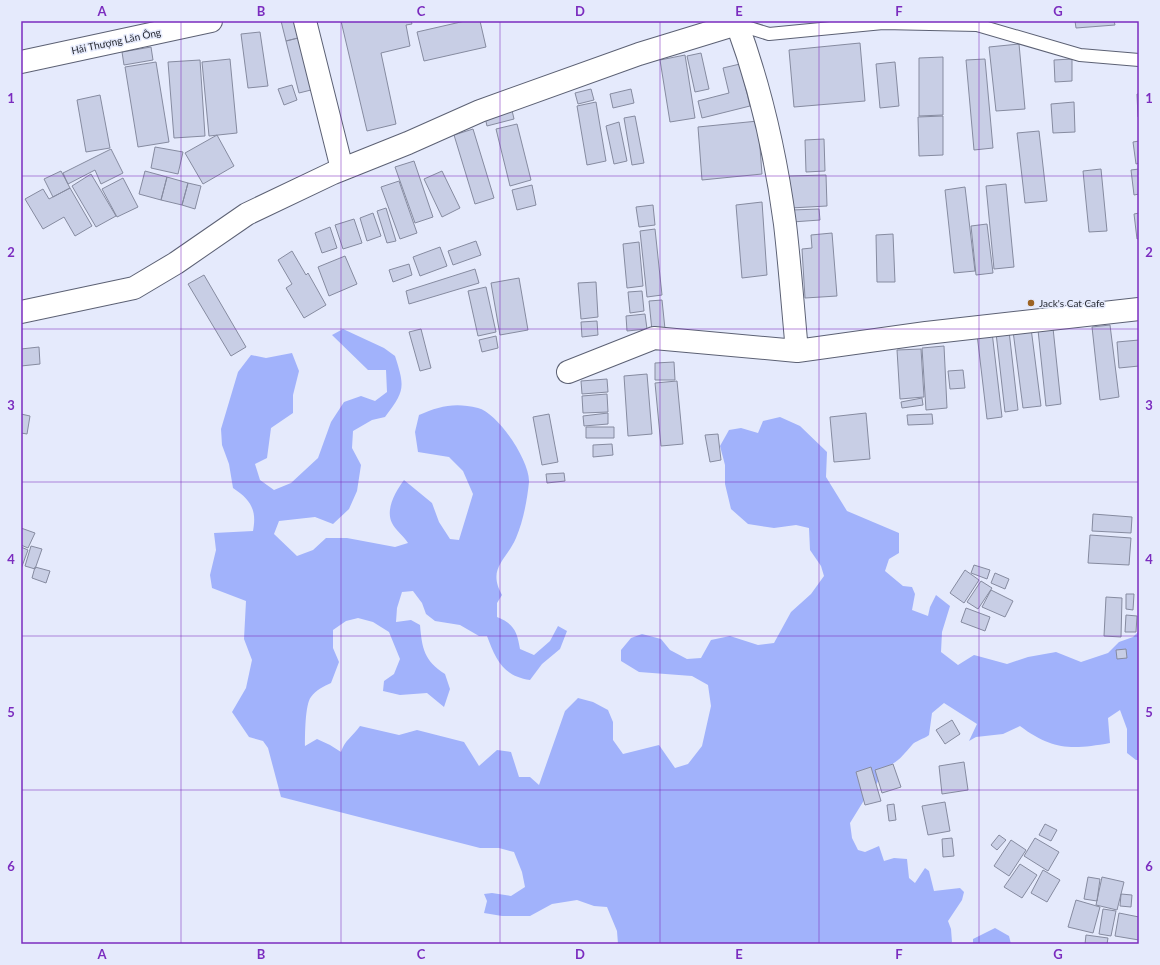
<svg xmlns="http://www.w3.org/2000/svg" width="1160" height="965" font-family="Lato,sans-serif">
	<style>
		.forest { fill: #a1b2fb }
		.building { fill: #c8cee5; stroke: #868ba0 }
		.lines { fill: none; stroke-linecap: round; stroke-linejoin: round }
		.lane-casing { stroke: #5c6174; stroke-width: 14 }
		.street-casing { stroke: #5c6174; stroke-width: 24 }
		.lane { stroke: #fff; stroke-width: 12 }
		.street { stroke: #fff; stroke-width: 22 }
		.grid { fill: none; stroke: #7b2cbf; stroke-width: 1; stroke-opacity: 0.55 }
		.poi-dot { fill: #9d6323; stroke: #e5eafc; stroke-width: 1.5 }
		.labels { text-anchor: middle; stroke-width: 3; stroke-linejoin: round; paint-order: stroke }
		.street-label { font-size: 10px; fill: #272a32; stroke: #e5eafc }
		.poi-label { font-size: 10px; fill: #272a32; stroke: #e5eafc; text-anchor: start }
		.neatline { fill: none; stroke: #7b2cbf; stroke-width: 1.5 }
		.grid-label { font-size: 13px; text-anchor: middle; font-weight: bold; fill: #7b2cbf }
	</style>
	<rect width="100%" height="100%" fill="#e5eafc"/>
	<!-- forest -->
	<path class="forest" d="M343 329 384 348 395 356C405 387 405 391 385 417L372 420 353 431 352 448 361 465 357 491 349 509 333 524 315 517 279 521 274 534 297 556 313 550 326 538H347L395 547 408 543C404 536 395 530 392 523 385 509 396 491 404 480L432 503 439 522 450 539 459 540 473 494 463 471 449 457 418 452 415 432 419 415C439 406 455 402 478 408 498 413 530 461 529 482 527 501 523 522 516 538 506 561 487 568 502 595L497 603V617C514 624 517 631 520 649L534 655 550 641 558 626 567 631 560 649 542 664 530 680C503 676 496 660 487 636H479L460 625 435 621 426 614 422 603 413 591 402 592 397 608 396 622 411 620 420 625C422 648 424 661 445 674L450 689 444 707 427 693 400 695 383 691 384 681 394 674 400 659 389 632 373 622 358 618 346 621 333 630V648L339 662 331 683C324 686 316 690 311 697 305 704 305 736 305 746L317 739 330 745 341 752C344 741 353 736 360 726L399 735 417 730 464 742 479 766 497 750 511 752 519 777H530L539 785 565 711 578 698 593 702 608 710 613 722V740L623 754 659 745 675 768 688 764 702 746 711 706 708 685 692 676 639 672 621 661V650L631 638 642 634 661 639 670 650 687 659 701 658 711 640 730 636 758 645 774 643 791 612 811 594 824 576 821 566 810 550 809 528 796 525 774 528 748 524 731 509 725 484V465L720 446 729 430 741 428 758 433 763 421 780 417 800 426 827 452 826 477 847 511 899 533V553L889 559 885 571 903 586 912 587 915 594 912 610 928 616 930 607 936 595 950 606 942 632 941 652 958 665 974 655 1007 664 1028 657 1056 652 1081 662 1108 653 1119 642 1133 637 1139 631V760H1136L1127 753V729L1120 710 1108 718 1110 743C1071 750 1052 750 1020 726L1003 734 976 737 969 741 977 724 944 703 932 713 929 735C924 739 915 741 912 745 903 755 898 763 885 767L874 789 866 797 850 823 852 838 858 850 865 852 879 846 884 861 894 858 907 859 909 878 915 883 925 868 929 871 934 891 960 888 964 892 962 900 948 921 951 929 952 942 949 944H618L617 931 607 907 594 906 577 900 552 904 530 916H502L484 913 487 901 484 894 492 893 511 896 525 887 522 872 514 852 499 848H480L281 797 268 748 263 741 249 737 232 712 246 688 252 660 244 639 246 601 212 588 210 575 216 550 214 533 253 531C257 510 251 500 233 488L229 464 222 445 221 429 238 372 251 355 266 358 292 353 299 371 293 395V413L271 428 267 458 255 464 260 480 274 490 291 483 318 458 331 422 344 402 361 396 375 401 387 392 386 370H368L332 335Z
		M995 928 1009 936 1011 944H973V939Z"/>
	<!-- building -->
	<path class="building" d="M281 21H298L302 37 286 41Z
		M341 21H411L412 24 406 25 410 46 381 53 396 124 367 131Z
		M465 21H480L486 47 424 61 417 32Z
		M1075 21H1114L1115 25 1076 28Z
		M260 32 268 86 248 88 241 34Z
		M302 37 315 89 299 93 286 41Z
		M860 43 865 101 794 107 789 50Z
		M1019 44 1025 109 996 111 989 47Z
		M151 47 153 60 124 65 122 52Z
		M701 53 709 89 695 92 687 56Z
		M685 55 695 118 670 122 660 60Z
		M943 57V115L919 116V58Z
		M230 59 237 133 209 136 202 62Z
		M985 59 993 148 974 150 966 60Z
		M1072 59V81L1055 82 1054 60Z
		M200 60 205 136 174 138 168 62Z
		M156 62 169 142 138 147 125 67Z
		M895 62 899 106 880 108 876 64Z
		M740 64 750 106 702 118 698 101 729 93 723 68Z
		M292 85 297 100 284 105 278 89Z
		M591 89 594 100 578 104 575 93Z
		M631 89 634 103 613 108 610 94Z
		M1137 94H1139V116L1138 117Z
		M100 95 110 148 86 152 77 100Z
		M596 102 606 161 587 165 577 106Z
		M1074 102 1075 132 1053 133 1051 104Z
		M511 106 514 119 487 126 484 113Z
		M635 116 644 163 632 165 624 118Z
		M943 116V155L919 156 918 117Z
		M758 121 762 174 702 180 698 127Z
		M619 122 627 161 614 164 606 126Z
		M517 124 531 180 510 186 496 129Z
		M473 129 494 198 475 204 454 135Z
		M1039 131 1047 201 1025 203 1017 133Z
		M217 135 234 166 203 184 185 153Z
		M824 139 825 171 806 172 805 140Z
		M1139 141V163L1136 164 1133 142Z
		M155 147 183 152 178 174 151 168Z
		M111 149 123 173 101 184 95 170 68 184 63 173Z
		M414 161 433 217 415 223 395 167Z
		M1101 169 1107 231 1089 232 1083 171Z
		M1139 169V194L1134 195 1131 170Z
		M61 171 70 188 53 197 44 179Z
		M145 171 167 177 161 200 139 194Z
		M442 171 460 208 442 217 424 179Z
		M91 174 116 216 96 227 72 186Z
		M826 175 827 206 790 208 789 176Z
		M167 177 188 183 182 205 161 200Z
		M123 178 138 207 117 217 102 189Z
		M399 181 417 233 400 239 381 187Z
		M188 183 201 186 195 209 182 205Z
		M1006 184 1014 267 994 269 986 186Z
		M532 185 536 205 517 210 512 190Z
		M965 187 975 271 954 273 945 190Z
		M70 188 92 226 75 236 64 217 43 229 25 199 43 189 49 199Z
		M762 202 767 275 742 278 736 205Z
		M653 205 655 225 639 227 636 207Z
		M386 208 396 241 387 243 377 211Z
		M819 209 820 220 792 222V210Z
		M373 213 381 236 367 241 360 218Z
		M1139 213V238L1137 239 1134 214Z
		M354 219 362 243 343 249 335 225Z
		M987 224 993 273 976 275 971 226Z
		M330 227 337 248 322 253 315 233Z
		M655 229 662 295 647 297 640 231Z
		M832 233 837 296 805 298 802 249 812 248 811 235Z
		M893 234 895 282H877L876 235Z
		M476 241 481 255 453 265 448 251Z
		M639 242 643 286 627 288 623 244Z
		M440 247 447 266 420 276 413 257Z
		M292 251 306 275 308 273 326 305 304 318 286 288 292 284 278 260Z
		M345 256 357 284 329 296 318 267Z
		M409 264 412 275 393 282 389 270Z
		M475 269 479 283 409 304 406 291Z
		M204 275 246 347 231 356 188 284Z
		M519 278 528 330 500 335 491 283Z
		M596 282 598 317 581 319 578 283Z
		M486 287 496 332 478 336 468 291Z
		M642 291 644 311 630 313 628 292Z
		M662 300 665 329 652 331 649 301Z
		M645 314 647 329 627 331 626 316Z
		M597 321 598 335 582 337 581 322Z
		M1110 325 1119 397 1100 400 1092 327Z
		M1031 328 1041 406 1023 408 1013 331Z
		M1053 328 1061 404 1046 406 1038 330Z
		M421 329 431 368 420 371 409 332Z
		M1009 331 1018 410 1005 412 996 333Z
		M992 332 1002 417 987 419 977 334Z
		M496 336 498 348 482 352 479 340Z
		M1139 340V366L1119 368 1117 342Z
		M944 346 947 408 926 410 922 348Z
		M39 347 40 364 21 366V349Z
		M921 349 924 397 900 399 897 350Z
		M674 362 675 380H655V363Z
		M963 370 965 388 950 389 948 371Z
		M647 374 652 434 628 436 624 376Z
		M607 379 608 392 582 394 581 381Z
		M677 381 683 444 661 446 655 383Z
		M607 394 608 412 583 413 582 396Z
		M922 398 923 405 902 408 901 402Z
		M608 413V424L584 426 583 416Z
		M866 413 870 459 834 462 830 417Z
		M21 414 30 416 27 434 21 433Z
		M549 414 558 462 542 465 533 417Z
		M932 414 933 424 908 425 907 415Z
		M586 427H614V438H586Z
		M718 434 721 460 710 462 705 435Z
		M612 444 613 455 593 457V445Z
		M564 473 565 481 547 483 546 474Z
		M1093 514 1132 517 1131 533 1092 531Z
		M21 528 35 533 28 548 21 545Z
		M1090 535 1131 538 1129 565 1088 563Z
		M31 546 42 549 35 569 25 566Z
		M21 547 28 550 21 569Z
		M974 565 990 570 987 579 971 573Z
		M35 567 50 571 46 583 32 578Z
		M965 570 979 580 964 603 950 593Z
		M995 573 1009 579 1005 589 991 583Z
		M981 581 992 588 978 609 967 602Z
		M991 590 1013 601 1005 617 982 607Z
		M1126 594H1134L1133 610 1126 609Z
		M1106 597 1122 598 1121 637 1104 636Z
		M966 608 990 617 985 631 961 622Z
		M1126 615 1137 616 1136 632H1125Z
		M1126 649 1127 658 1117 659 1116 650Z
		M952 720 960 734 945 744 936 730Z
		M964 762 968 790 942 794 939 766Z
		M893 764 901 787 882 793 875 770Z
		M871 767 881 801 865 805 856 772Z
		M945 802 950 831 928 835 922 806Z
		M894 804 896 820 889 821 887 805Z
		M1045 824 1057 830 1051 841 1039 835Z
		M999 835 1006 840 997 850 991 845Z
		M952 838 954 856 943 857 942 839Z
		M1035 838 1059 852 1048 871 1024 856Z
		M1011 840 1026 850 1009 876 994 866Z
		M1020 864 1037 875 1022 898 1004 887Z
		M1043 870 1060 880 1047 902 1031 893Z
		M1088 877 1100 879 1097 901 1084 899Z
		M1102 877 1124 882 1117 910 1096 905Z
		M1121 894 1132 895 1131 907 1120 906Z
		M1076 900 1100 907 1093 933 1068 927Z
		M1103 909 1116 911 1111 936 1099 934Z
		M1119 913 1139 917V940L1115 936Z
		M1086 935 1108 938 1107 944H1085Z"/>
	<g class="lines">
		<defs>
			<path id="lane" d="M737 24 769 34 883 23 977 25 1080 55 1139 60"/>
			<path id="street" d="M305 21 342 169
				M736 21C760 86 776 156 785 224 790 267 793 309 797 351
				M21 62 211 21
				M21 312 134 288 176 263 247 214 333 173 408 143 480 111 639 54 737 24
				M568 372 654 338 797 351 926 333 1139 309"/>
		</defs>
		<!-- lane casing -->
		<use href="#lane" class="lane-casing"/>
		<!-- street casing -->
		<use href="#street" class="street-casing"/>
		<!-- lane -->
		<use href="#lane" class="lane"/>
		<!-- street -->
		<use href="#street" class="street"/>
	</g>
	<!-- grid -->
	<path class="grid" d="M181 21V944M341 21V944M500 21V944M660 21V944M819 21V944M979 21V944M21 176H1139M21 329H1139M21 482H1139M21 636H1139M21 790H1139"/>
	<!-- markers -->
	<circle class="poi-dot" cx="1031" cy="303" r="4"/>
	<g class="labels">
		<!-- street labels -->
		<g class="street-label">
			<text transform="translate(116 41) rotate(-12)" y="4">Hải Thượng Lãn Ông</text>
		</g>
		<!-- poi labels -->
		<g class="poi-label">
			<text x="1039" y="307">Jack's Cat Cafe</text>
		</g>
	</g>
	<!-- border -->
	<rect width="1160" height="965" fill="none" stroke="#e5eafc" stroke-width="44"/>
	<rect x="22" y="22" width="1116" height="921" class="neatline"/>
	<g class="grid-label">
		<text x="102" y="16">A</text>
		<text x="261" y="16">B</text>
		<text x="421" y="16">C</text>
		<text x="580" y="16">D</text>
		<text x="739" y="16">E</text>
		<text x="899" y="16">F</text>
		<text x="1058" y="16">G</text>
		<text x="11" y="103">1</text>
		<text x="1149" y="103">1</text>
		<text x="11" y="257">2</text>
		<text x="1149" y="257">2</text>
		<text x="11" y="410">3</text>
		<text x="1149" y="410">3</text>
		<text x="11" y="564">4</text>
		<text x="1149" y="564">4</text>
		<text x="11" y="717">5</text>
		<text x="1149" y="717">5</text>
		<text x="11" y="871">6</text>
		<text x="1149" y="871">6</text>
		<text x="102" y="959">A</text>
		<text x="261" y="959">B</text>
		<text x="421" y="959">C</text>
		<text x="580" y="959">D</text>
		<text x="739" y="959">E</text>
		<text x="899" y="959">F</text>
		<text x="1058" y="959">G</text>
	</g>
</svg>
